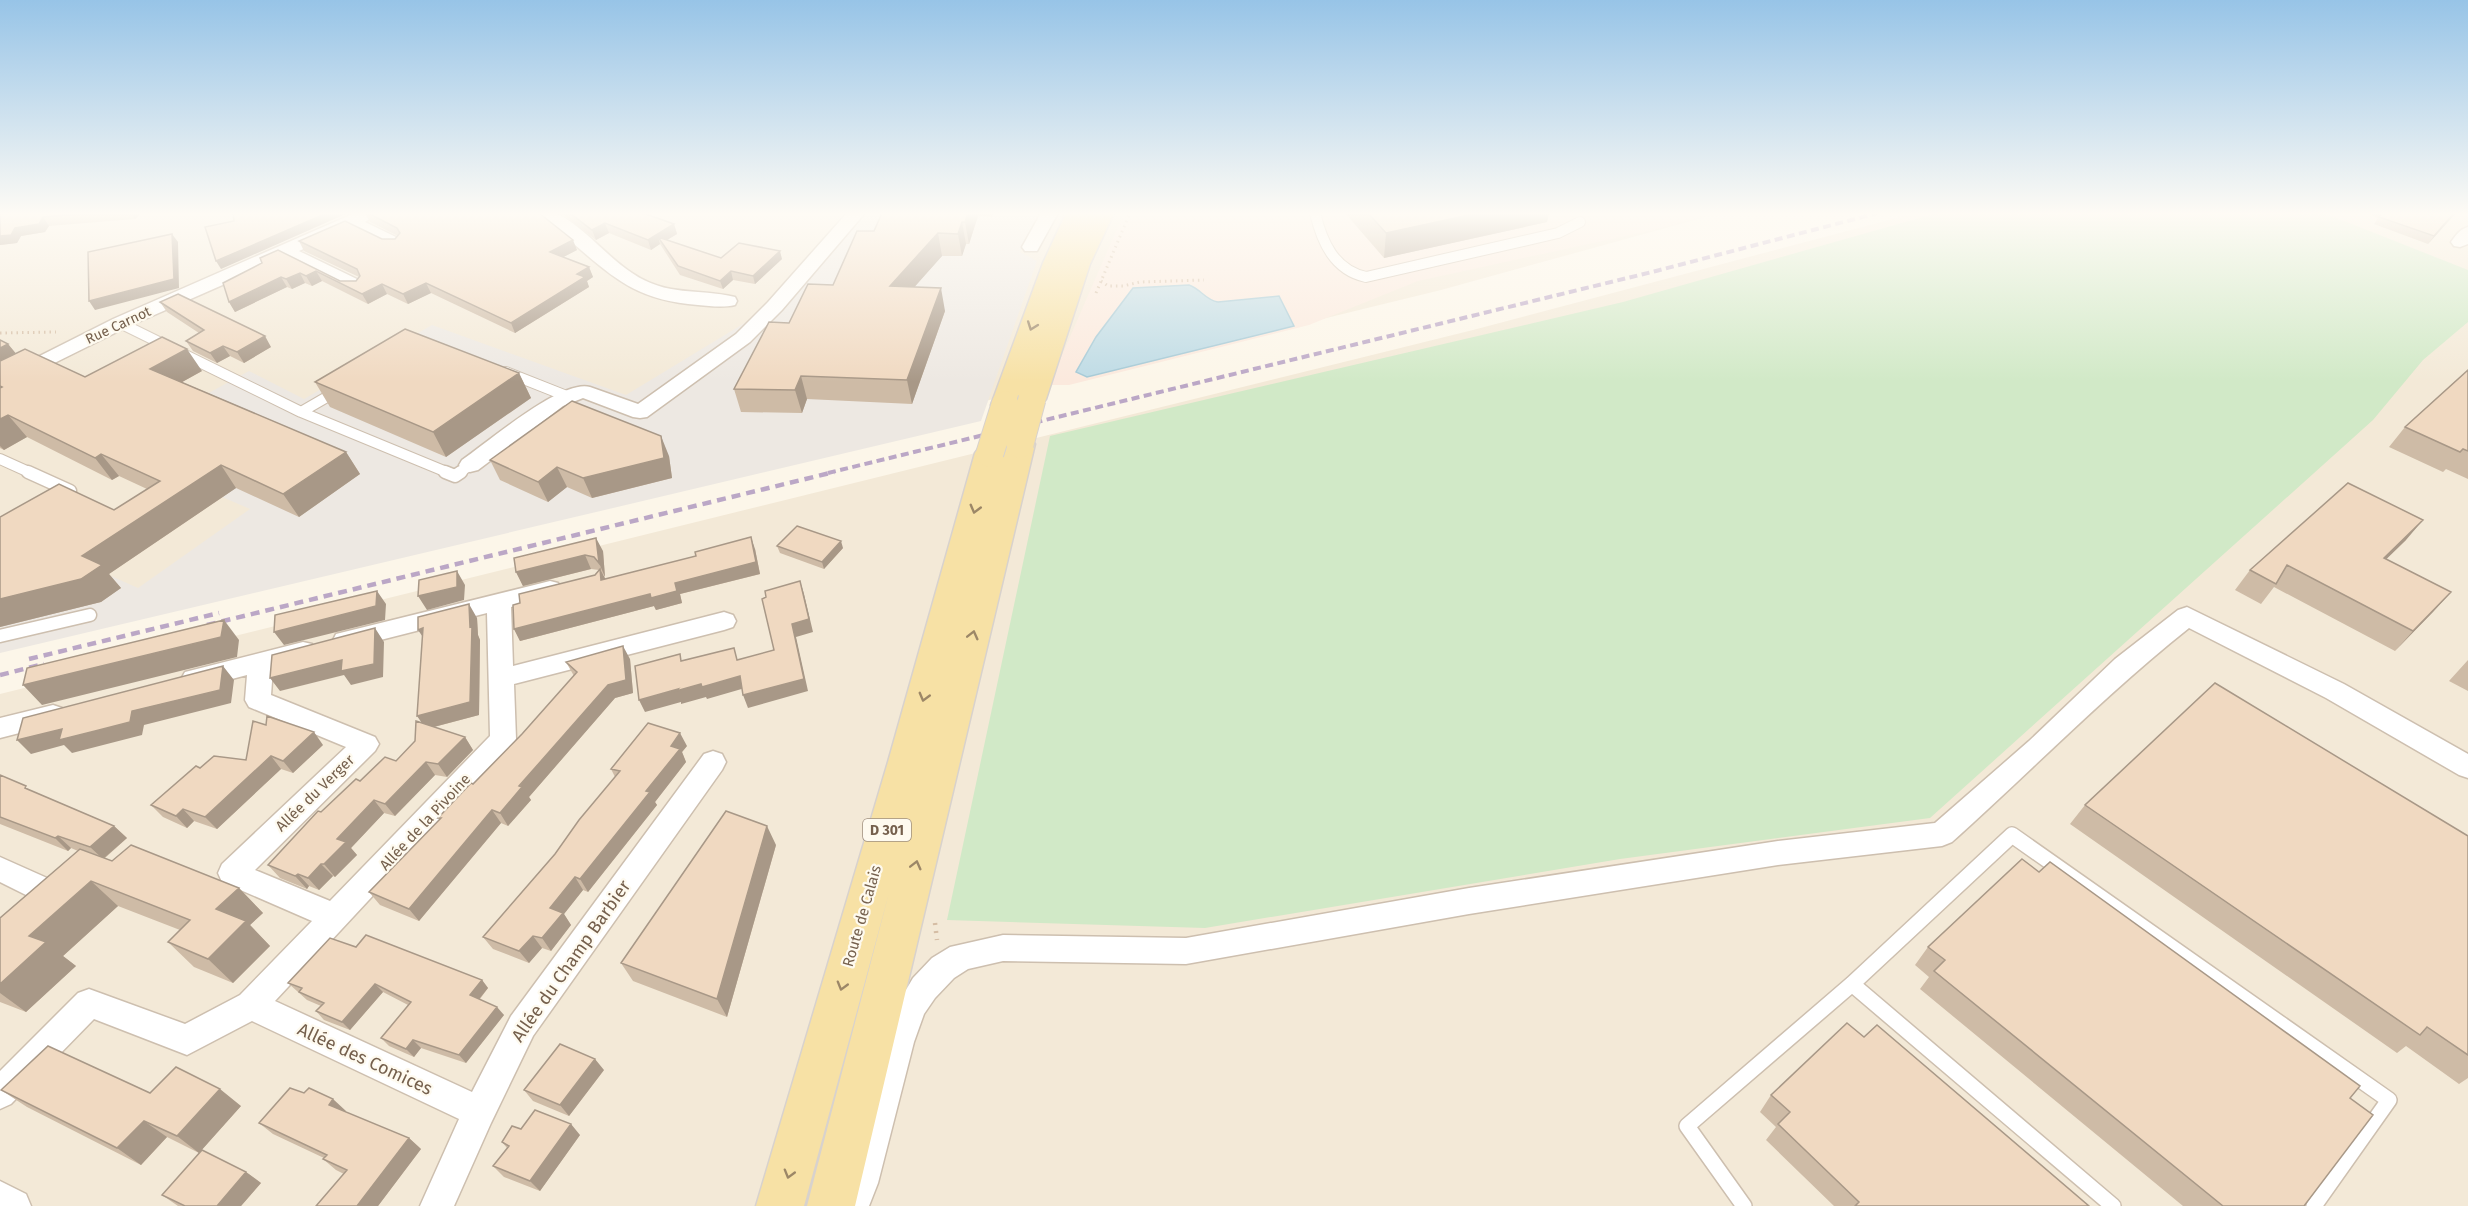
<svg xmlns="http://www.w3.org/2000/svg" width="2468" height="1206" font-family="'Fira Sans',sans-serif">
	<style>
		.residential { fill: #f3e9d7 }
		.commercial { fill: #fbe9dd }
		.industrial { fill: #ede8e2 }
		.green { fill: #d1e9c7 }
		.water { fill: #bedbe5; stroke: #a4c9d6; stroke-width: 1.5 }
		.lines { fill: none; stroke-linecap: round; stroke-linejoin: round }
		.lane-far2-casing { stroke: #cdbfaf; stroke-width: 12 }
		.lane-far1-casing { stroke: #cdbfaf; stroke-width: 15 }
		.lane-casing { stroke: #cdbfaf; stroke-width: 18 }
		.street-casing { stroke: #cdbfaf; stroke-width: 3 }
		.primary-casing { stroke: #d8d2cd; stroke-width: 3 }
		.path-far1 { stroke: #d5bda4; stroke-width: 3; stroke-dasharray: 1.5 4; stroke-linecap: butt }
		.path { stroke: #d5bda4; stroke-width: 4.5; stroke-dasharray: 2 6; stroke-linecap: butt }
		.lane-far2 { stroke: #fff; stroke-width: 10 }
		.lane-far1 { stroke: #fff; stroke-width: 12 }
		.lane { stroke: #fff; stroke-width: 15 }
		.street { fill: #fff; fill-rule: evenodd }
		.primary { fill: #f7e1a5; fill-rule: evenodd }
		.rail-far1 { stroke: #bba7c6; stroke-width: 4; stroke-dasharray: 8 4.5; stroke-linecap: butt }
		.rail { stroke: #bba7c6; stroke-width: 4.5; stroke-dasharray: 9 6; stroke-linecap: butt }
		.primary-bridge-casing { stroke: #d8d2cd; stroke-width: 29; stroke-linecap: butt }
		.primary-bridge { stroke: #f7e1a5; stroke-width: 27 }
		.wall { fill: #cebba6 }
		.shaded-wall { fill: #a89887 }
		.building { fill: #f0d9c1; stroke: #a89887; stroke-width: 1.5 }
		.oneway { stroke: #9c8767 }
		.labels { text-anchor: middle; stroke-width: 4.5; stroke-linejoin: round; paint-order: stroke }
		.far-street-label { font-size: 14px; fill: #75604d; stroke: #fefaef }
		.shield { fill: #fefaef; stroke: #9e8e7e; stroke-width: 1.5 }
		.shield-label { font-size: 14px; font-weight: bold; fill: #75604d }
		.street-label { font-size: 15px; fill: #75604d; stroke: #fefaef }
		.near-street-label { font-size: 18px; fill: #75604d; stroke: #fefaef }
	</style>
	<rect width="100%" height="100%" fill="#fcf6e9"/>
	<!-- residential -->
	<path class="residential" d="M0 213H1720L1441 290 0 641Z
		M1915 213H2468V1206H0V694L1473 330Z"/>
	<!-- commercial -->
	<path class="commercial" d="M1124 213H1715L1653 230 1418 281 1309 325 1069 385H1049Z"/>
	<!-- industrial -->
	<path class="industrial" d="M844 213H1043L1020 252 1037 261 981 421 0 653V527L138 588 250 509 108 448 249 371 304 399 432 325 626 395 766 310 848 214Z"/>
	<!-- green -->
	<path class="green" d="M1937 213H2324L2468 270V322L2423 360 2373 420 1930 818 1620 859 1205 928 947 920 1050 436 1623 302Z"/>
	<!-- water -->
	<path class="water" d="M1189 285C1201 289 1205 300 1218 302L1279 296 1294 326 1087 377 1076 372 1096 337 1133 288Z"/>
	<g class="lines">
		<defs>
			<path id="lane-far2" d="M1315 213C1322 242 1334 270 1366 277L1558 233 1580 222
				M120 323 301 412 449 473
				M506 372 569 397
				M301 412 339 390
				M0 459 31 473
				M459 473 470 465"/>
			<path id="lane-far1" d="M28 472 70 491
				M445 472 455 476 461 472
				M0 636 90 615"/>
			<path id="lane" d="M1852 984 2113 1206
				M1744 1206 1687 1126 1852 984 2012 835 2389 1100 2314 1206"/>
			<path id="street" d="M355 213H379L365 222 400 239 403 243 400 247H388L350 228 299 251 361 281 363 285 361 289H347L284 258 127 327 0 390V376L113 319Z
				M536 213C543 213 552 212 559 215 584 227 607 257 632 273 667 297 697 288 735 297L737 301 735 305C723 308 710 306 698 305 635 300 614 278 568 239 558 231 544 224 536 213Z
				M847 213H865L782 310 750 342 647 417 640 418 633 417 583 398 563 406 478 470 470 472 462 470 459 465 462 460C488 442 561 379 590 387L638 404 736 334 768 302Z
				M1041 213H1058L1037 251H1025L1022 247Z
				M2468 227V244L2460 247 2454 246 2451 242C2456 235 2460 229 2468 227Z
				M550 581 558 583 562 589 558 595 511 607 513 666 724 612 733 615 736 621 733 627 724 630 514 684 516 739 512 746 275 1001 472 1092 511 1016 704 754 713 751 722 754 726 762 722 770 533 1036 491 1123 454 1206H420L459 1119 252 1021 187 1055 94 1019 11 1104 0 1109V1071L78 993 89 989 185 1024 240 995 312 921 222 882 218 873 222 864 346 747 249 707 245 700 247 675 194 689 185 686 181 679 185 672 303 642 312 644 315 651 312 658 273 668 271 695 375 737 379 744 375 751 255 870 330 901 490 736 487 613 345 649 336 646 333 640 336 634Z
				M2187 607 2344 684 2468 754V778L2459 775 2326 698 2189 628C2106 694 2031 771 1952 842L1942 846 1778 865 1469 914 1186 964 1003 961 968 969 954 978 935 998 924 1014 914 1042 878 1183 869 1206H835L844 1183 882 1042 896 1007 913 978 932 958 950 947 1003 935 1186 938 1469 888 1778 841 1935 823 2029 741 2115 659 2178 610Z
				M53 705 62 708 66 715 62 722 0 738V718Z
				M0 857 65 886 69 895 65 904 11 953 0 957V925L32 898 0 882Z
				M0 1181 26 1194 31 1206H0Z"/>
			<path id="primary" d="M1066 213H1114L1090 264 1046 399 1042 405 1032 408 1020 402 1015 411 1005 414 995 411 991 405 1043 263Z
				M1020 435 1030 437 1035 444 855 1206H807L889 893 804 1206H756L888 762 975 453 980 446 990 444 1000 446 1004 451 1010 437Z"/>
		</defs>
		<!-- lane-far2 casing -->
		<use href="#lane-far2" class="lane-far2-casing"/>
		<!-- lane-far1 casing -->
		<use href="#lane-far1" class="lane-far1-casing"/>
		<!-- lane casing -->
		<use href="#lane" class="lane-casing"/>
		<!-- street casing -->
		<use href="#street" class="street-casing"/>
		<!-- primary casing -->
		<use href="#primary" class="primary-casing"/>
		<!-- path-far1 -->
		<path class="path-far1" d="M1101 281 1108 286H1123L1140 282 1204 280
			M1096 293 1130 213
			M0 333 56 332"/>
		<!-- path -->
		<path class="path" d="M935 923 937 940"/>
		<!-- lane-far2 -->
		<use href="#lane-far2" class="lane-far2"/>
		<!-- lane-far1 -->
		<use href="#lane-far1" class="lane-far1"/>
		<!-- lane -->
		<use href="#lane" class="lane"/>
		<!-- street -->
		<use href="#street" class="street"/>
		<!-- primary -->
		<use href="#primary" class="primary"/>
		<!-- rail-far1 -->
		<path class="rail-far1" d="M828 473 1656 271 1878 213"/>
		<!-- rail -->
		<path class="rail" d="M207 625 834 472
			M29 659 219 613
			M0 675 44 664"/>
		<defs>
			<path id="primary-bridge" d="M1020 444 1032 399
				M990 453 1005 405"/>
		</defs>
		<!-- primary-bridge casing -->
		<use href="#primary-bridge" class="primary-bridge-casing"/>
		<!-- primary-bridge -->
		<use href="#primary-bridge" class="primary-bridge"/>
	</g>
	<!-- wall -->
	<path class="wall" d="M0 213H141L135 219 49 226 45 232 21 236 17 243 0 245Z
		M365 213H539L577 250 563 257 589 267 593 277 587 281 589 287 515 333 431 293 408 304 387 294 368 304 322 281 312 286 305 283 292 289 287 287 235 312 229 302 262 263 278 250 340 281H356L359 277 304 251 299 241 395 239 398 236 370 222Z
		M561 213H643L674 224 677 234 667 240 721 258 782 259 755 284 733 280 723 289 680 275 660 244 651 250 609 233 596 240Z
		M882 213H993L992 217 978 216 969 244H966L962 256H942L914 287 945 311 912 404 807 399 802 413 741 412 734 389 789 323 833 285 874 231Z
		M1345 213H1549L1547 222 1384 258Z
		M2366 213H2456L2428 244 2374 224 2378 218Z
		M160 302 271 347 244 363 230 356 217 363 193 351 186 341 199 333 167 312Z
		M0 340 8 344 16 354 85 377 202 371 182 382 346 452 360 474 299 517 236 488 109 574 121 588 101 602 0 627V517L114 510 147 489 119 476 112 480 27 437 4 450 0 448Z
		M2468 370V479L2446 469 2443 472 2389 447 2405 427Z
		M519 373 531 398 446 457 330 407 315 382Z
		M669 456 672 478 592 498 567 487 548 502 500 480 490 460Z
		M2406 540 2386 559 2451 592 2395 651 2274 587 2261 604 2235 590 2250 570Z
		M777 546 843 548 824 569 780 553Z
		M755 549 760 574 680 594 682 603 656 610 654 606 520 641 514 629 520 603 595 575 599 570 591 569 523 586 516 572 603 551 605 577 602 573 605 579Z
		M477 618 478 635 480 640 479 715 434 727 465 737 473 750 447 777 435 775 395 816 384 813 351 848 357 855 335 877 333 876 319 890 309 886 307 889 280 878 268 865 321 812 360 781 396 761 415 741 421 723Z
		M630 659 633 693 615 698 529 797 531 800 508 826 501 823 419 921 380 905 369 892 440 820 438 818 473 784 522 734 574 676 566 662Z
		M2468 660V691L2449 681Z
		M323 745 293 773 281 769 217 829 194 821 187 828 163 817 151 805 200 768 246 760Z
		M687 746 682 752 686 762 655 802 657 805 588 892 583 890 564 914 571 925 551 951 542 948 529 963 493 949 483 937 555 854 615 777 611 769Z
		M0 775 30 790 114 826 127 838 105 858 112 861 239 888 263 913 250 925 270 946 233 983 194 967 168 942 180 930 118 906 63 956 76 966 26 1012 0 1002V918L78 851 71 848 68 851 0 824Z
		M2085 805 2468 836V1078L2459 1084 2406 1046 2397 1053 2070 824Z
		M776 845 727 1017 633 981 621 963Z
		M356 947 482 980 488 988 480 999 504 1015 466 1063 421 1048 414 1057 389 1046 381 1038 408 1005 383 992 350 1030 324 1020 316 1011 321 1006 307 1000 288 983Z
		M1928 947 2350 1098 2304 1206H2183L1920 989 1929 977 1915 965Z
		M1864 1037 2089 1206H1834L1766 1140 1776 1127 1760 1112 1771 1095Z
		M604 1070 569 1116 533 1101 524 1090Z
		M1 1090 150 1093 241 1106 199 1153 167 1137 141 1165 27 1107Z
		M346 1111 345 1112 409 1138 421 1149 378 1206H316L344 1174 336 1170 323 1159 324 1158 273 1134 259 1123Z
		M521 1129 580 1135 540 1191 504 1177 493 1166 507 1148 502 1142Z
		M246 1172 261 1183 241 1206H178L162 1195Z"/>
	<!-- shaded-wall -->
	<path class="shaded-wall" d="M131 213H141L135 219Z
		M327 213H348L221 269 216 261Z
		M968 213H977L978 216 969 244 965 222Z
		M1478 213H1549L1547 222 1384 258 1386 233Z
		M2454 213H2456L2428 244 2434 236Z
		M43 217 49 226 45 232 21 236 17 243 0 245V236L15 228Z
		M962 222 966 244 962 256 958 234Z
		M605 223 609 233 596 240 592 230Z
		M674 224 677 234 662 243 658 237 660 244 651 250 648 240Z
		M938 233 942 256 895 309 890 286Z
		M172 234 178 242 179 288 95 310 89 301Z
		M573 240 577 250 554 262 550 252Z
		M780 251 782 259 755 284 753 276Z
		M589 267 593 277 587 281 589 287 515 333 511 323 577 274Z
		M316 271 322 281 312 286 306 276Z
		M731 271 733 280 723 289 720 281Z
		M300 273 305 283 292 289 286 279Z
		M281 277 287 287 235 312 229 302Z
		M426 283 431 293 408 304 403 294Z
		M382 284 387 294 368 304 362 294Z
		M941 288 945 311 912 404 907 380Z
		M265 336 271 347 244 363 237 352Z
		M0 340 8 344 23 362 0 373Z
		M223 346 230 356 217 363 210 353Z
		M187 349 202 371 166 391 150 369Z
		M519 373 531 398 446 457 433 432Z
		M801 376 807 399 802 413 795 390Z
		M8 415 27 437 4 450 0 446V419Z
		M661 436 669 456 672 478 592 498 583 478Z
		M346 452 360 474 299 517 283 494Z
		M101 454 119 476 112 480 95 458Z
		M221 465 236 488 109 574 121 588 101 602 0 627V599L82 556Z
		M557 467 567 487 548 502 538 482Z
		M2423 520 2406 540 2367 578 2384 558Z
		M751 537 755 549 760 574 680 594 682 603 656 610 654 606 520 641 514 629 675 583Z
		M596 538 603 551 605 577 599 563Z
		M841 541 843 548 824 569 822 562Z
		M585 555 591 569 523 586 516 572Z
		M600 569 606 580H601Z
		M457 571 465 585 464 600 427 610 418 596Z
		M800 581 804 594 813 632 796 637 808 691 748 708 743 695 792 624Z
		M377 591 386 604 385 620 284 645 274 632Z
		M2451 592 2433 612 2395 651 2413 631Z
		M469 604 477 618 478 635 480 640 479 715 426 729 417 716 470 627Z
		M224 620 239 640 237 657 42 705 23 685Z
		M375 628 384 642 383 677 351 685 344 675 280 691 270 678Z
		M423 628 427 643 418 630Z
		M623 646 630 659 633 693 615 698 529 797 531 800 508 826 500 813Z
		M223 666 234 680 231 703 144 725 142 735 72 753 64 745 31 754 17 740Z
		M740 676 745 688 707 699 706 697 681 704V702L645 712 639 700 678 689Z
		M314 732 323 745 293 773 283 761Z
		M680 733 687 746 682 752 686 762 655 802 657 805 588 892 580 879 646 791 671 746Z
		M465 737 473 750 447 777 438 764Z
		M271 756 281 769 217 829 205 817Z
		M426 762 435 775 395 816 385 804Z
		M374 800 384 813 351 848 357 855 335 877 324 864 337 839Z
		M183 809 194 821 187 828 176 816Z
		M492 810 501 823 419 921 409 909Z
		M114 826 127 838 103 859 90 847Z
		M767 826 776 845 727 1017 717 999Z
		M58 836 71 848 68 851 55 838Z
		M321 864 333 876 319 890 308 878Z
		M298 874 309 886 307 889 295 876Z
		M575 877 583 890 564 914 571 925 551 951 542 938 550 908Z
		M91 881 118 906 63 956 76 966 26 1012 0 993V984L29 936Z
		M239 888 263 913 250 925 270 946 233 983 208 959 216 909Z
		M533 936 542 948 529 963 519 951Z
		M482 980 488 988 476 1003 470 995Z
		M375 984 383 992 350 1030 342 1022Z
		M497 1007 504 1015 466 1063 459 1055Z
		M413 1040 421 1048 414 1057 406 1049Z
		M595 1059 604 1070 569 1116 560 1105Z
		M220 1089 241 1106 199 1153 177 1136Z
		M333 1099 346 1111 342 1116 329 1105Z
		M144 1121 167 1137 141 1165 117 1148Z
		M571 1124 580 1135 540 1191 530 1181Z
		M409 1138 421 1149 378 1206H357Z
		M246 1172 261 1183 241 1206H217Z"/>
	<!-- building -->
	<path class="building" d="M0 213H90L43 217 39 224 15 228 11 235 0 236Z
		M233 213H327L216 261 205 227 234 221Z
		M368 213H539L573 240 550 252 589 267 577 274 585 277 511 323 426 283 403 294 382 284 362 294 316 271 306 276 300 273 286 279 281 277 229 302 223 283 262 263 260 258 278 250 340 281H356L360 276 357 269 299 241 345 221 382 239H395L400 233 397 228Z
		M570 213H643L674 224 648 240 605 223 592 230Z
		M882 213H968L965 222H962L958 234 938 233 890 286 941 288 907 380 801 376 795 390 734 389 769 322 789 323 808 284 833 285 857 231H874Z
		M1368 213H1478L1386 233Z
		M2382 213H2454L2434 236 2379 217Z
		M172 234 174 279 89 301 88 252Z
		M658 237 721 258 739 243 780 251 753 276 731 271 720 281 678 266Z
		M178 294 265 336 237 352 223 346 210 353 186 341 204 330 160 302Z
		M405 329 519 373 433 432 315 382Z
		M162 337 187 349 150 369 346 452 283 494 221 465 82 556 102 565 81 579 0 599V517L59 484 114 510 160 481 101 454 95 458 8 415 0 419V388L2 387 0 386V361L25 349 85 377Z
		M0 340 8 344 0 348Z
		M2468 370V451L2463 449 2460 452 2405 427Z
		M572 401 661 436 664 458 583 478 557 467 538 482 490 460Z
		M2348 483 2423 520 2384 558 2451 592 2413 631 2287 565 2276 584 2250 570Z
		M797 526 841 541 822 562 777 546Z
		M751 537 756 562 675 583 677 591 651 598 650 594 514 629 513 605 520 603 519 594 595 575 600 569 601 580 696 556 695 552Z
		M596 538 599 563 594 557 585 555 516 572 514 558Z
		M457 571V587L418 596 419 580Z
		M800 581 809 619 792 624 804 679 743 695 740 676 702 687 701 684 676 691 678 689 639 700 635 666 680 654 681 661 734 648 737 660 774 650 762 599 766 597 765 591Z
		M377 591 376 606 274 632 275 615Z
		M469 604 470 627 472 626 470 702 417 716 423 628 418 630V617Z
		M224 620 221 637 23 685 27 668Z
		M375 628 374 664 341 671 342 660 270 678 272 655Z
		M623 646 626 680 608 685 519 786 522 787 500 813 492 810 409 909 369 892 441 818H438L471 783 473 784 522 734 577 672 566 662Z
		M223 666 220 690 132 711 130 722 95 731 59 740 62 729 17 740 23 718Z
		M2215 683 2468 836V1055L2427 1027 2420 1035 2085 805Z
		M267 716 314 732 283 761 271 756 205 817 183 809 176 816 151 805 196 766 200 768 214 756 246 760 253 721 266 725Z
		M416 721 465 737 438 764 426 762 385 804 374 800 337 839 346 842 324 864H321L308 878 298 874 295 876 268 865 318 811 321 812 356 779 360 781 385 757 396 761 415 741Z
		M648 723 680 733 671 746 680 749 646 791 650 792 580 879 575 877 550 908 563 913 542 938 533 936 519 951 483 937 555 854 579 820 620 771 611 769Z
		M0 775 26 786 25 788 114 826 90 847 58 836 55 838 0 817Z
		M726 811 767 826 717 999 621 963Z
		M131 845 239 888 216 909 246 921 208 959 168 942 190 920 91 881 29 936 46 942 0 984V918L80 849 112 861Z
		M2022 859 2039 872 2050 862 2360 1086 2350 1098 2373 1115 2304 1206H2223L1934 971 1945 960 1928 947Z
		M366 935 482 980 470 995 497 1007 459 1055 413 1040 406 1049 381 1038 411 1002 375 984 342 1022 316 1011 324 1003 299 992 302 988 288 983 330 938 356 947Z
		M1847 1023 1864 1037 1877 1025 2089 1206H1855L1859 1202 1778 1124 1790 1112 1771 1095Z
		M560 1044 595 1059 560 1105 524 1090Z
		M48 1046 150 1093 176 1067 220 1089 177 1136 144 1121 117 1148 1 1090Z
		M290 1088 304 1093 309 1088 333 1099 329 1105 409 1138 357 1206H316L347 1170 323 1159 327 1155 259 1123Z
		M535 1110 571 1124 530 1181 493 1166 509 1146 502 1142 512 1126 521 1129Z
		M202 1150 246 1172 217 1206H185L162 1195Z"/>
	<!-- one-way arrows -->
	<defs><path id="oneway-chevron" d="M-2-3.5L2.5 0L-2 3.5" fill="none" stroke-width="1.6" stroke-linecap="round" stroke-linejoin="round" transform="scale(1.5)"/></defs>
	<g class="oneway">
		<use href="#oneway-chevron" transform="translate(1032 326) rotate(110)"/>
		<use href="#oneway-chevron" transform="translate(975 509) rotate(105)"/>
		<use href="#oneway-chevron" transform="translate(973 635) rotate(-76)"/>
		<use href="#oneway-chevron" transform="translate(924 697) rotate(105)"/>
		<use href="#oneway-chevron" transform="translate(916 865) rotate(-76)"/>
		<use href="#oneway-chevron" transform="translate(842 986) rotate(106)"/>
		<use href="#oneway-chevron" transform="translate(789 1174) rotate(106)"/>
	</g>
	<!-- sky -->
	<linearGradient id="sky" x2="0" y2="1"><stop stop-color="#97c4e7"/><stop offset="0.56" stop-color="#fefbf5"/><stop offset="1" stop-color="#fefbf5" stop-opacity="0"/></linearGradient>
	<rect width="2468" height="382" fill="url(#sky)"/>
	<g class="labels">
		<!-- far-street labels -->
		<g class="far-street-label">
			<text transform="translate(118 325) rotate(-25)" y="5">Rue Carnot</text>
		</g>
		<!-- shield labels -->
		<rect class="shield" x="863" y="819" width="48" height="22" rx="4.5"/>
		<g class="shield-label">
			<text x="887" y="835">D 301</text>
		</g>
		<!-- street labels -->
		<g class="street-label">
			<text transform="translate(315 793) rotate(-44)" y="5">Allée du Verger</text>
			<text transform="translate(425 822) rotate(-47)" y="5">Allée de la Pivoine</text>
			<text transform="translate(862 916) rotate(-74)" y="5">Route de Calais</text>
		</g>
		<!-- near-street labels -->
		<g class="near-street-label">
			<text transform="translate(571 961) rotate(-55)" y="6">Allée du Champ Barbier</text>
			<text transform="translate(365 1059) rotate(25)" y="6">Allée des Comices</text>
		</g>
	</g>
</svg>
